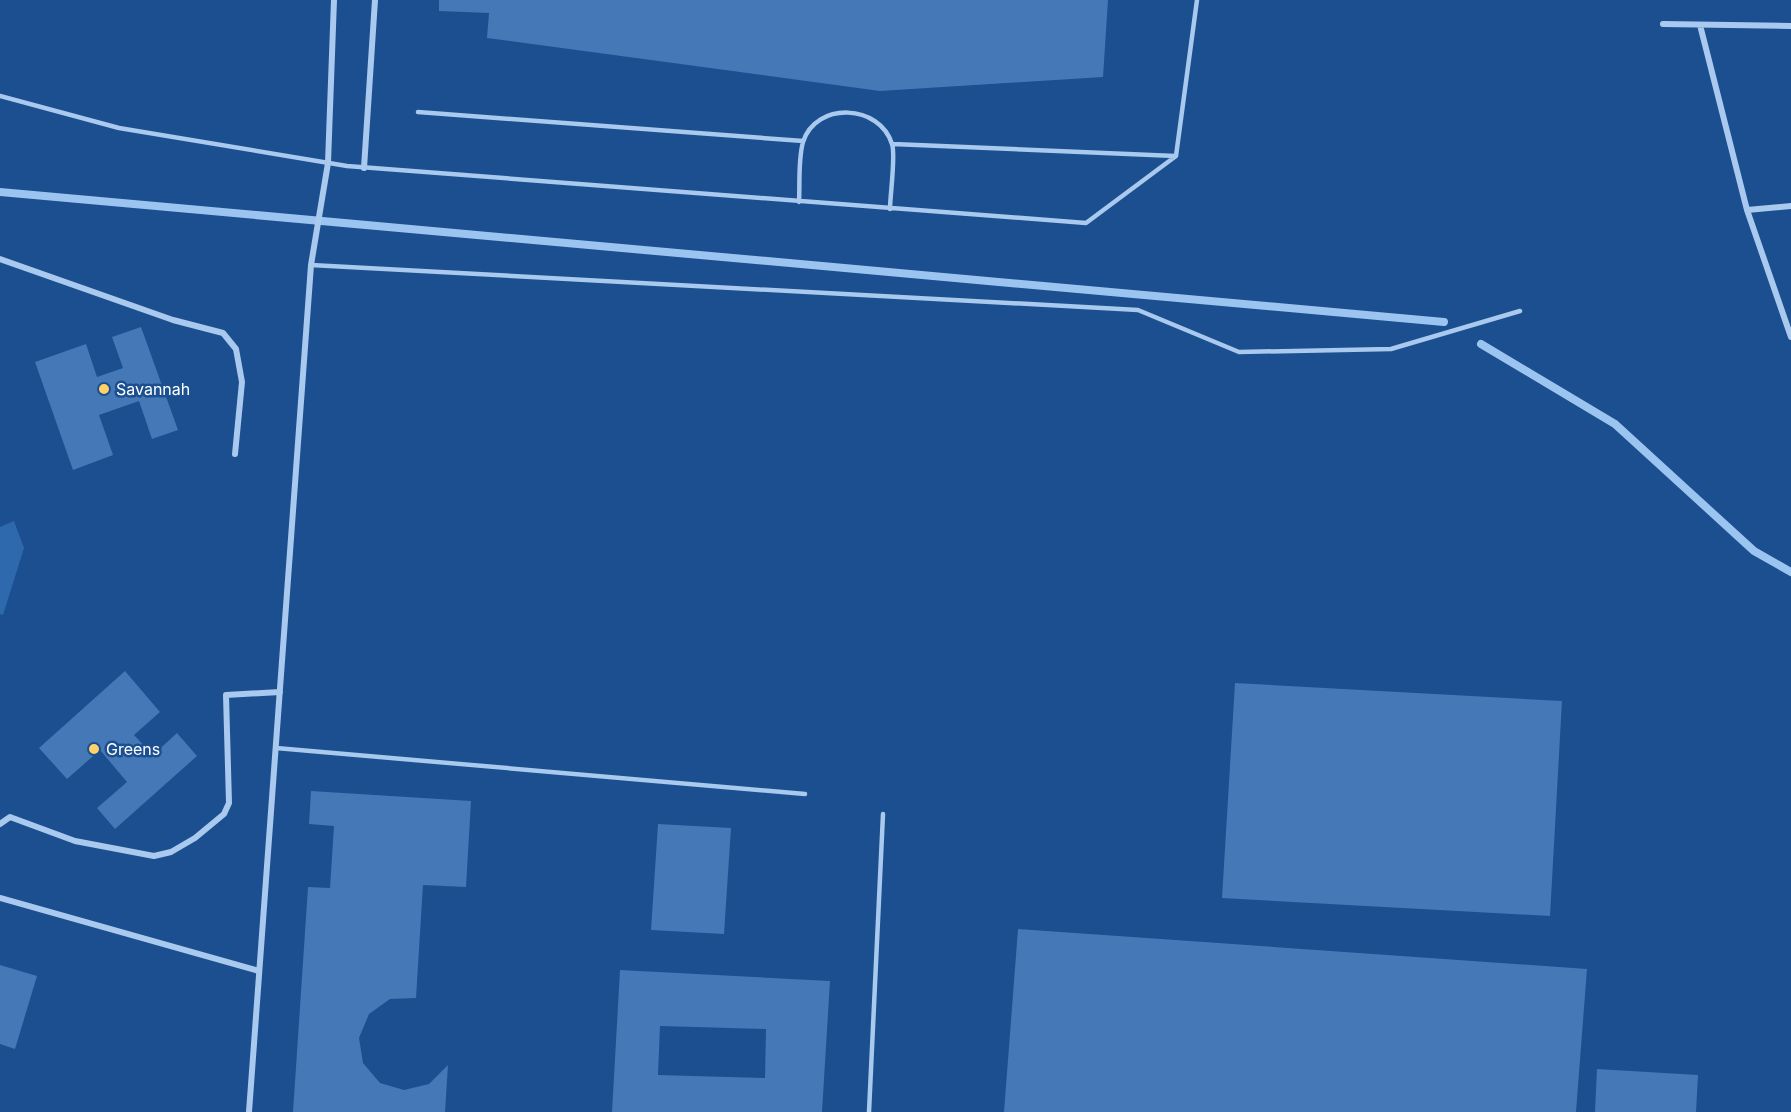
<svg xmlns="http://www.w3.org/2000/svg" width="1791" height="1112" font-family="Inter,sans-serif">
	<style>
		.park { fill: #2e69ad }
		.lines { fill: none; stroke-linecap: round; stroke-linejoin: round }
		.stream { stroke: #9cc4f0; stroke-width: 8 }
		.building { fill: #4478b7; fill-rule: evenodd }
		.lane { stroke: #a9c9ee; stroke-width: 4.5 }
		.street { stroke: #a9c9ee; stroke-width: 6 }
		.poi-dot { fill: #ffd166; stroke: #1b4f8f; stroke-width: 2 }
		.labels { text-anchor: middle; stroke-width: 5; stroke-linejoin: round; paint-order: stroke }
		.poi-label { font-size: 16px; fill: #fff; stroke: #1b4f8f; text-anchor: start }
	</style>
	<rect width="100%" height="100%" fill="#1b4f8f"/>
	<!-- park -->
	<path class="park" d="M14 521 24 548 3 615 0 614V527Z"/>
	<g class="lines">
		<!-- stream -->
		<path class="stream" d="M0 192 1444 322
			M1481 344 1615 424 1754 551 1791 572"/>
	</g>
	<!-- building -->
	<path class="building" d="M439 0H1108L1103 77 880 91 487 38 489 13 439 11Z
		M141 327 178 430 152 439 139 401 99 415 113 455 73 470 35 362 86 344 97 377 123 368 112 337Z
		M125 671 160 712 134 735 153 755 177 733 197 756 115 829 97 808 127 782 100 750 67 779 39 748Z
		M1235 683 1562 701 1550 916 1222 898Z
		M311 791 471 801 466 887 423 885 416 998 390 999 369 1014 359 1038 363 1063 380 1083 404 1090 429 1084 448 1065 445 1112H293L308 887 330 888 334 826 309 824Z
		M658 824 731 828 724 934 651 930Z
		M1018 929 1587 969 1576 1112H1004Z
		M0 965 37 976 15 1049 0 1044Z
		M620 970 830 981 822 1112H612ZM660 1026 766 1029 765 1078 658 1075Z
		M1597 1069 1698 1075 1696 1112H1595Z"/>
	<g class="lines">
		<!-- lane -->
		<path class="lane" d="M0 96 119 128 347 166 1086 223 1176 156 1197 0
			M418 112 803 141
			M893 144 1175 156
			M799 202C800 183 798 160 803 142 816 101 880 104 892 144 896 155 890 195 890 209
			M311 265 1138 310 1239 352 1391 349 1520 311
			M276 748 805 794
			M869 1112 883 814"/>
		<!-- street -->
		<path class="street" d="M1663 24 1791 26
			M1700 25 1747 210 1791 206
			M364 168 375 0
			M1747 210 1791 337
			M0 259 173 320 223 333 236 349 242 382 235 454
			M0 824 10 817 75 841 154 856 171 852 195 838 224 814 229 803 226 695 280 692
			M0 898 259 971
			M249 1112 311 265 328 163 334 0"/>
	</g>
	<!-- markers -->
	<g class="poi-dot">
		<circle cx="104" cy="389" r="6"/>
		<circle cx="94" cy="749" r="6"/>
	</g>
	<g class="labels">
		<!-- poi labels -->
		<g class="poi-label">
			<text x="116" y="395">Savannah</text>
			<text x="106" y="755">Greens</text>
		</g>
	</g>
</svg>
